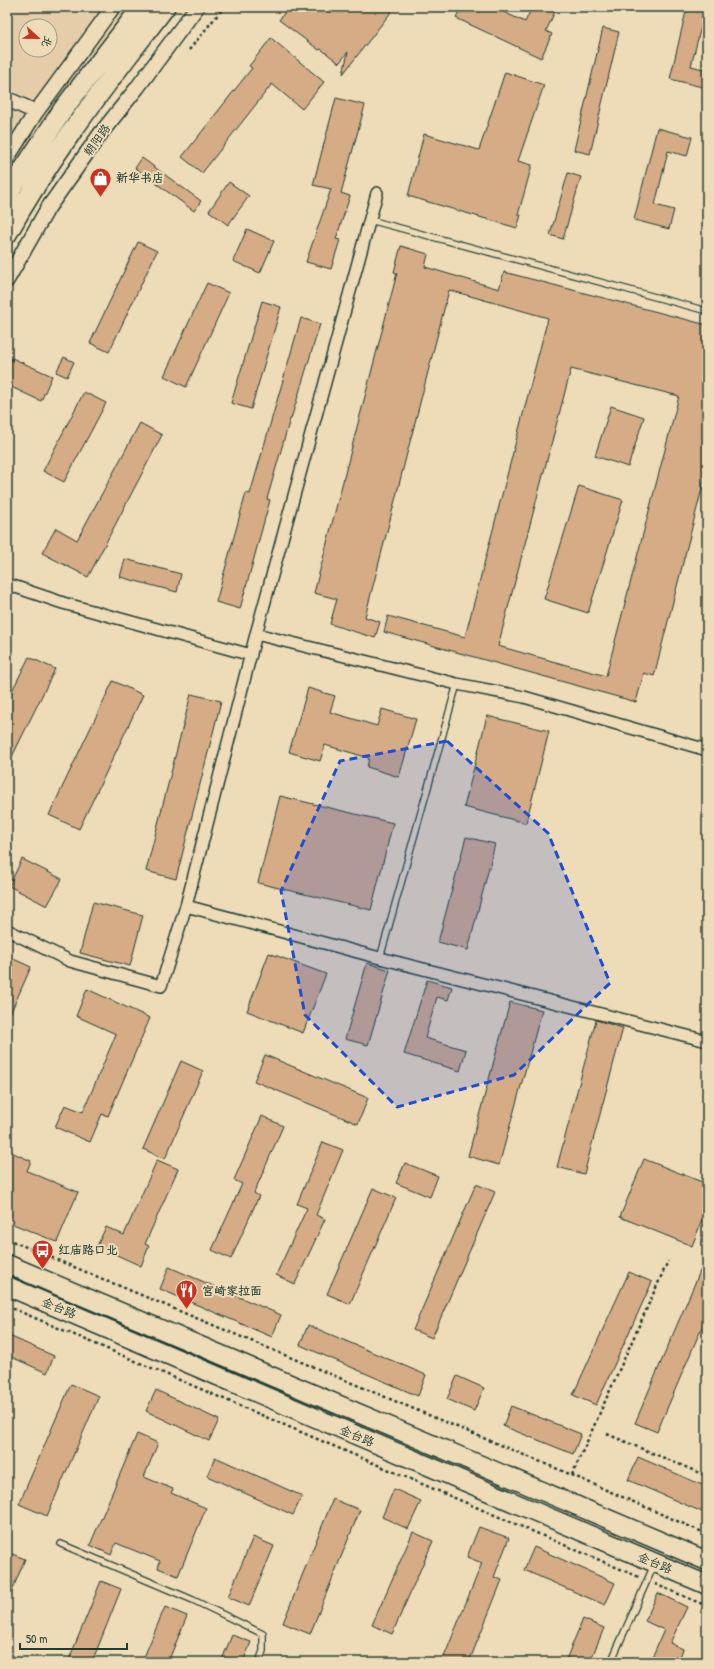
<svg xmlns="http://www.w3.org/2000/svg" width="714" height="1669" font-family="'Patrick Hand','LXGW WenKai TC',sans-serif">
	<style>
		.built { fill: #e6cda9; fill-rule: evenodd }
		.building { fill: #d5ac86; stroke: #1f3d34; fill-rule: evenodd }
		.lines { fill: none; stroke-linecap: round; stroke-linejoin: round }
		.service-casing { stroke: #1f3d34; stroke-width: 8 }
		.minor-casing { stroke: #1f3d34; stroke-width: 14 }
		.tertiary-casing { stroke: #1f3d34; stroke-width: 17 }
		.primary-casing { stroke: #1f3d34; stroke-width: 21 }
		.trunk-casing { stroke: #1f3d34; stroke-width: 22 }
		.path { stroke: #1f3d34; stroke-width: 2.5; stroke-dasharray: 3 3; stroke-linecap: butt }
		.service { stroke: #eedbb8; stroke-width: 5.5 }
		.minor { stroke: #eedbb8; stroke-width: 11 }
		.tertiary { stroke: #eedbb8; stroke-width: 14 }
		.primary { stroke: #eedbb8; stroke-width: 18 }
		.trunk { stroke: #eedbb8; stroke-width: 19 }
		.marked { fill: #1d4ed8; fill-opacity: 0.2; stroke: #1d4ed8; stroke-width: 3; stroke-dasharray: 8 5; stroke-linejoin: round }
		.labels { text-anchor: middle; stroke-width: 4; stroke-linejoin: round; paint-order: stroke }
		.street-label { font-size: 12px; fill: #1f3d34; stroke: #eedbb8 }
		.poi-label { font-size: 12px; font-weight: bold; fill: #1f3d34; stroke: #eedbb8; text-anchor: start }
	</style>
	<rect width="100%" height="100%" fill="#eedbb8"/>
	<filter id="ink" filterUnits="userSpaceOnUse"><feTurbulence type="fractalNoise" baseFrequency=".025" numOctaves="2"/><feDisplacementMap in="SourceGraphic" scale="8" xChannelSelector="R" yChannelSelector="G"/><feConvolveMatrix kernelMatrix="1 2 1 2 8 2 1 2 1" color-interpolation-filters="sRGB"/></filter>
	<g filter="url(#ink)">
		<!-- built -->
		<path class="built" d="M7 7H160L7 238ZM26 26H50V50H26Z"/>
		<!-- building -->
		<path class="building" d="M289 7H395L343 74 348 52 339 63 321 49 319 50 279 20Z
			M461 7H493L525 22 532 7H557L546 31 552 34 541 58 456 18Z
			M687 7H706L691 66 707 70 706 88 670 79Z
			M603 28 619 32 590 154 574 150Z
			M271 38 324 82 302 109 272 84 202 173 182 157 252 68 249 66Z
			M505 72 544 85 518 161 532 165 518 215H521L517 228 408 196 424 134 479 150Z
			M336 98 365 105 341 193 350 196 336 239 340 240 331 269 306 262 331 189 313 185Z
			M657 128 692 137 687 156 668 151 655 205 674 210 669 229 634 220Z
			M142 158 201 201 194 211 135 168Z
			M568 173 581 177 563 239 550 235Z
			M229 182 249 196 228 225 209 211Z
			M247 229 274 241 260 273 233 261Z
			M138 242 157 251 109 352 90 343Z
			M401 246 428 254 425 267 499 289 504 272 707 325V469L654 676 644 673 636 702 384 632 388 616 465 637 548 318 449 290 365 617 380 622 375 638 330 624 337 599 314 593 397 273 394 272ZM571 369 679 396 606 676 498 646Z
			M207 283 229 293 186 387 164 376Z
			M262 301 281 307 251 409 231 403Z
			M301 318 320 324 291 419H290L267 499 270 500 240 609 216 602 246 493 250 494Z
			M64 357 74 362 67 377 56 372Z
			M12 358 52 376 41 401 7 385V370Z
			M84 392 106 403 64 482 43 471Z
			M611 406 644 417 628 467 595 456Z
			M140 423 162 435 88 577 42 553 56 528 77 540Z
			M579 486 623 500 588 613 544 599Z
			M125 559 181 574 177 592 120 577Z
			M29 657 55 669 7 767V701Z
			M113 681 143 695 79 829 49 815Z
			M308 688 335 696 330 712 377 726 382 709 416 719 399 777 367 767 369 758 325 745 320 761 289 752Z
			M191 694 221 701 176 879 146 871Z
			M487 716 549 731 526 823 464 807Z
			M280 796 393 823 371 910 258 883Z
			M466 837 495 844 468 950 438 942Z
			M22 859 62 879 47 906 9 886Z
			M93 902 143 915 130 966 80 953Z
			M269 953 326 974 303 1033 247 1011Z
			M7 956 31 967 7 1021Z
			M367 963 390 970 368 1045 345 1039Z
			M427 980 452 987 448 1000 437 997 425 1038 466 1050 460 1071 404 1054Z
			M87 989 150 1018 108 1116 102 1114 90 1142 55 1127 65 1105 83 1112 116 1034 76 1016Z
			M510 1002 542 1010 499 1165 468 1156Z
			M596 1020 623 1028 584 1174 557 1167Z
			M265 1055 368 1098 358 1124 254 1081Z
			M181 1061 203 1071 165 1159 143 1149Z
			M262 1116 283 1126 254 1193 259 1196 231 1259 212 1250 242 1184 234 1180Z
			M323 1142 343 1150 316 1215 325 1219 295 1284 276 1275 307 1208 297 1204Z
			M7 1150 31 1161 27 1171 78 1192 57 1242 13 1224 14 1221 7 1218Z
			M644 1159 707 1184V1207L692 1246 620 1217Z
			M157 1160 178 1169 145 1244 149 1246 141 1266 97 1246 106 1227 124 1235Z
			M405 1163 438 1176 430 1197 396 1183Z
			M476 1184 495 1192 432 1338 413 1330Z
			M373 1188 396 1198 350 1304 327 1294Z
			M707 1255V1315L657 1432 635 1423Z
			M169 1267 281 1315 272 1337 160 1289Z
			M629 1272 652 1282 596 1405 573 1395Z
			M308 1325 426 1375 418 1396 300 1345Z
			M7 1335 54 1356 47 1373 7 1355Z
			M457 1376 484 1388 474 1411 447 1399Z
			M71 1384 99 1396 47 1516 19 1504Z
			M156 1390 219 1420 209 1441 146 1411Z
			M511 1406 581 1434 573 1454 503 1426Z
			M137 1434 158 1443 144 1477 173 1489 171 1493 206 1508 178 1576 158 1568 160 1561 116 1543 111 1555 90 1545Z
			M215 1457 302 1496 293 1515 207 1476Z
			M638 1457 707 1487V1514L628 1480Z
			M394 1489 421 1501 408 1529 382 1517Z
			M333 1499 360 1510 310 1634 283 1623Z
			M479 1527 509 1538 494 1577 502 1580 469 1662H442L482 1563 467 1557Z
			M413 1532 433 1541 392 1634 372 1625Z
			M253 1537 274 1546 249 1606 228 1597Z
			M534 1547 615 1583 605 1605 524 1570Z
			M7 1552 25 1559 7 1603Z
			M101 1581 121 1589 92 1662H68Z
			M658 1593 687 1607 670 1643 683 1649 678 1662H650L664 1630 645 1621Z
			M165 1607 187 1616 168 1662H142Z
			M583 1619 604 1628 590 1662H565Z
			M232 1635 251 1642 243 1662H221Z"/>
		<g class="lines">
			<defs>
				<path id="service" d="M370 220 707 311
					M380 958 457 684
					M61 1544 193 1600 263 1634V1651L259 1662
					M611 1662 654 1565"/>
				<path id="minor" d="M377 193 256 634 186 906 380 958 707 1041
					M7 584 63 603 251 655
					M256 634 457 684 524 697 707 750
					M7 930 70 961 161 986 186 906"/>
				<path id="tertiary" d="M7 99 36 112
					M7 158 36 112 113 7
					M7 280 48 208 101 133 137 88 197 7"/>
				<path id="primary" d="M7 1264 707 1561
					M7 1286 707 1585"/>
				<path id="trunk" d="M7 198 12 187 64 108 142 7
					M7 234C52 152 109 81 165 7"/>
			</defs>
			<!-- service casing -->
			<use href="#service" class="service-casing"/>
			<!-- minor casing -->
			<use href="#minor" class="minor-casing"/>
			<!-- tertiary casing -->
			<use href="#tertiary" class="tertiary-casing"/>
			<!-- primary casing -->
			<use href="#primary" class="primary-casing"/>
			<!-- trunk casing -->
			<use href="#trunk" class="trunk-casing"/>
			<!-- path -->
			<path class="path" d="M189 50 224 7
				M7 1239 572 1475 707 1534
				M7 1306 639 1577
				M607 1434 707 1476
				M572 1475 668 1261
				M655 1584 707 1606"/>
			<!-- service -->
			<use href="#service" class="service"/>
			<!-- minor -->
			<use href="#minor" class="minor"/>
			<!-- tertiary -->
			<use href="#tertiary" class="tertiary"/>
			<!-- primary -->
			<use href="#primary" class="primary"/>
			<!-- trunk -->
			<use href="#trunk" class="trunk"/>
		</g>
	</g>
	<!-- marked area -->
	<path class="marked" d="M447 741 548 833 610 983 514 1075 397 1107 305 1015 281 891 340 761Z"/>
	<!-- icons -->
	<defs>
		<symbol id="shop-pin" viewBox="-11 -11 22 30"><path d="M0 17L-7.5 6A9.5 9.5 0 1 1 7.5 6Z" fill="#c8321e" stroke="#eedbb8"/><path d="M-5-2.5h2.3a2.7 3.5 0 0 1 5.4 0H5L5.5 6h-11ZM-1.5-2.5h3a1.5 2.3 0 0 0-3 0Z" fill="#fff"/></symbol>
		<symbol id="bus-pin" viewBox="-11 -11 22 30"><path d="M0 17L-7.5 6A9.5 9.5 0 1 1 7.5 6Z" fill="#c8321e" stroke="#eedbb8"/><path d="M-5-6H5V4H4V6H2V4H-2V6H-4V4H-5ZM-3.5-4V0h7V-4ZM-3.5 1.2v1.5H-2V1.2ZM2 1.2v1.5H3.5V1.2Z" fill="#fff"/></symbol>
		<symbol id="restaurant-pin" viewBox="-11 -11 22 30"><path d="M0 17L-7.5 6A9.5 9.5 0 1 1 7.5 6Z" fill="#c8321e" stroke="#eedbb8"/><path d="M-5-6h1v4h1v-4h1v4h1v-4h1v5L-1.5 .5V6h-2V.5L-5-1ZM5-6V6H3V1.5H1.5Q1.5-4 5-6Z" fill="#fff"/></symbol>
	</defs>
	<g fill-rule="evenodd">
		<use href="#shop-pin" x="88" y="166" width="25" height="34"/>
		<use href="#bus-pin" x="30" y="1238" width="25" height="34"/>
		<use href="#restaurant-pin" x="174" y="1278" width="25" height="34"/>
	</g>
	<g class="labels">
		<!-- street labels -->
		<g class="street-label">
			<text transform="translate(97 140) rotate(-54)" y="4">朝阳路</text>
			<text transform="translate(59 1308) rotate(23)" y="4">金台路</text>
			<text transform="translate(357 1436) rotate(23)" y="4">金台路</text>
			<text transform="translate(655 1563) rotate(23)" y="4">金台路</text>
		</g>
		<!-- poi labels -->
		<g class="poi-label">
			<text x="116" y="182">新华书店</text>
			<text x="58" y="1254">红庙路口北</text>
			<text x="202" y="1295">宫崎家拉面</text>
		</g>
	</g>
	<!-- margin -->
	<rect width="714" height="1669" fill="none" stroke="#eedbb8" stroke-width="24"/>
	<rect x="12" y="12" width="690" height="1645" fill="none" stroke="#1f3d34" stroke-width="1.5" filter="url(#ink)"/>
	<!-- north arrow -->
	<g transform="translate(38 38) rotate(112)"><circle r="19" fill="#eedbb8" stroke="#9b9c83"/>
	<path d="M0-3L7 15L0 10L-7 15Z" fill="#c8321e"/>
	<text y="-6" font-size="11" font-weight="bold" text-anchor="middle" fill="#1f3d34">北</text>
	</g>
	<!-- scale -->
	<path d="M20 1643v6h107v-6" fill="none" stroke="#1f3d34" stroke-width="2"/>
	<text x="26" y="1643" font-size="12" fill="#1f3d34" stroke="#eedbb8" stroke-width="3" paint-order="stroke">50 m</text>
</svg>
